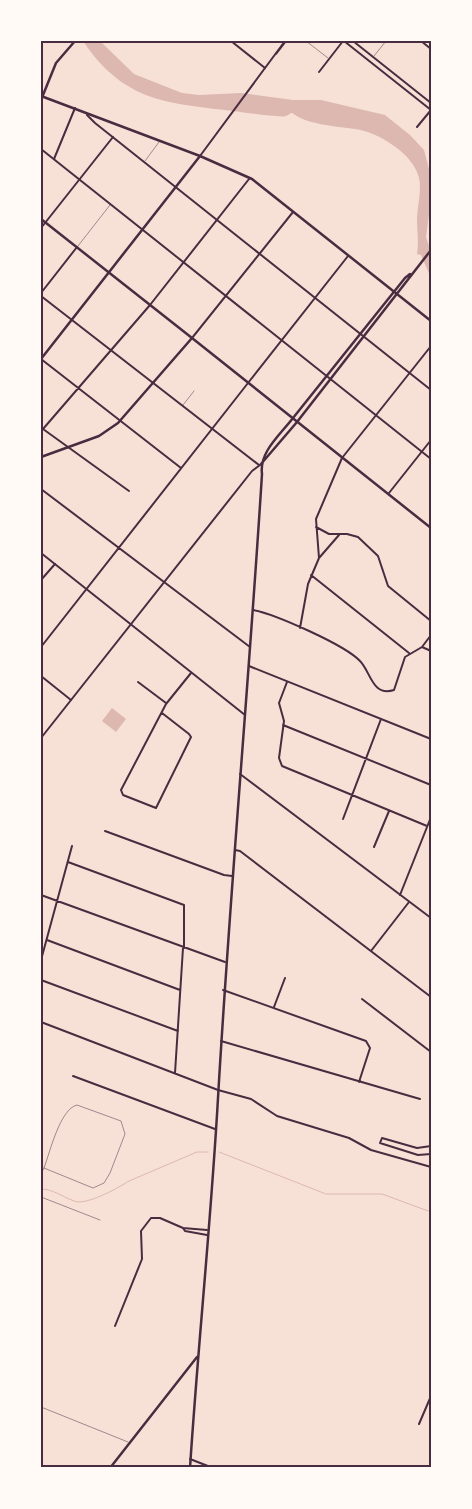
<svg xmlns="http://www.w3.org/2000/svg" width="472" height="1509" font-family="'Space Grotesk',sans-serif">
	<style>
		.water { fill: #dcb8b0 }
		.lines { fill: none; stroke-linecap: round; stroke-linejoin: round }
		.stream { stroke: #dcb8b0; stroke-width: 1 }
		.service { stroke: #4a2c40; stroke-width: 0.5 }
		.minor { stroke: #4a2c40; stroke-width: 2 }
		.tertiary { stroke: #4a2c40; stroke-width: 2 }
		.secondary { stroke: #4a2c40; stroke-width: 2.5 }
		.primary { stroke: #4a2c40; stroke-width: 2.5 }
		.neatline { fill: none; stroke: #4a2c40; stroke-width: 2 }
	</style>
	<rect width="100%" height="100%" fill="#f7e1d7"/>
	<!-- water -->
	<path class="water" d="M83 41H100L134 74 182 93 199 95 241 93 293 100H321L385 115 410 135 424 150 429 169 430 207 426 237 431 252V278L421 255 417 254C419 242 417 231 417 220 417 206 422 192 419 178 414 154 378 132 355 129 335 126 308 125 292 113 290 113 289 115 286 116 280 118 241 112 233 111 167 103 124 102 83 41Z
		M112 708 126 719 116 732 102 721Z"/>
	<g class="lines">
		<!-- stream -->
		<path class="stream" d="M219 1152 326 1194H382L431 1212
			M41 1189C53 1189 63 1197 74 1201 86 1206 118 1188 129 1181L197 1152H208"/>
		<!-- service -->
		<path class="service" d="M306 41 328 58
			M374 56 386 41
			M145 161 159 142
			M78 246 110 205
			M183 405 194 391
			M41 1174 44 1168C50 1152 60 1109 77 1105L121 1121 125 1134 110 1173 104 1183 93 1188 44 1168
			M41 1197 100 1220
			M41 1407 128 1442"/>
		<!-- minor -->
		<path class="minor" d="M231 41 265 68
			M421 41 431 49
			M319 72 343 41
			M417 127 431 110
			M54 159 75 108
			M41 228 113 137
			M41 293 77 247
			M41 359 181 468
			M41 489 250 647
			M129 491 43 429 150 305 249 179
			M389 493 431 440
			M316 527 329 534H347L358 537 378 556 388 586 431 621
			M319 558 339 535
			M311 575 409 653
			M41 580 55 564
			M253 610C275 614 345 645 360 661 371 672 372 697 394 690L405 657 422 647 431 635
			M300 628 308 584 319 558 316 519 342 458
			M41 647 248 383
			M422 647 431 651
			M41 676 71 700
			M138 682 166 703
			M287 682 279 703 284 721 279 758 282 766 427 826
			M162 713 189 734 191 737 156 808 123 795 121 790 166 704 191 673
			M283 725 431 785
			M343 819 381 719
			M105 831 224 875 232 876
			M374 847 389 811
			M235 850 240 851 431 997
			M68 862 184 905V948
			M41 895 225 962
			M400 895 431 817
			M47 940 180 990
			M371 951 409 902
			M41 960 72 846
			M41 980 178 1031
			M223 990 366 1041 370 1048 359 1082
			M362 999 431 1052
			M274 1007 285 978
			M41 1022 218 1090 251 1099 277 1116 349 1138 371 1150 431 1167
			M221 1041 420 1099
			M175 1073 183 948
			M73 1076 215 1129
			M431 1146 417 1148 382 1138 380 1143 418 1155 431 1154
			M183 1228 207 1230
			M115 1326 142 1259 141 1231 151 1218H160L183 1228 185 1231 207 1235
			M419 1424 431 1396
			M190 1459 213 1468"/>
		<!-- tertiary -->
		<path class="tertiary" d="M344 41 431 110
			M353 41 431 103
			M276 54 286 41
			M87 115 95 123 431 390
			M41 149 431 459
			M200 156 285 41
			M41 296 259 465
			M192 338 293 212
			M248 383 348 256
			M41 428V431
			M342 458 431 346
			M41 553 245 715
			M249 666 431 739
			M41 738 252 471 260 465
			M240 774 431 918"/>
		<!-- secondary -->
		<path class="secondary" d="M41 96 200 156
			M41 100 56 63 75 41
			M41 219 192 338
			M261 464 297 422
			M110 1468 197 1357
			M190 1468C198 1345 211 1222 218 1098 230 890 249 682 262 474 259 452 280 435 293 418"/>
		<!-- primary -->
		<path class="primary" d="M41 359 200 156 252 179 431 321
			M293 418 405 278 410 274
			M297 422 431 250
			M41 457 99 436 118 423 192 338 431 528"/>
	</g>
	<!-- border -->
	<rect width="472" height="1509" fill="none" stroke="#fffaf5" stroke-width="85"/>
	<rect x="42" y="42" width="388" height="1424" class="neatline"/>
</svg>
